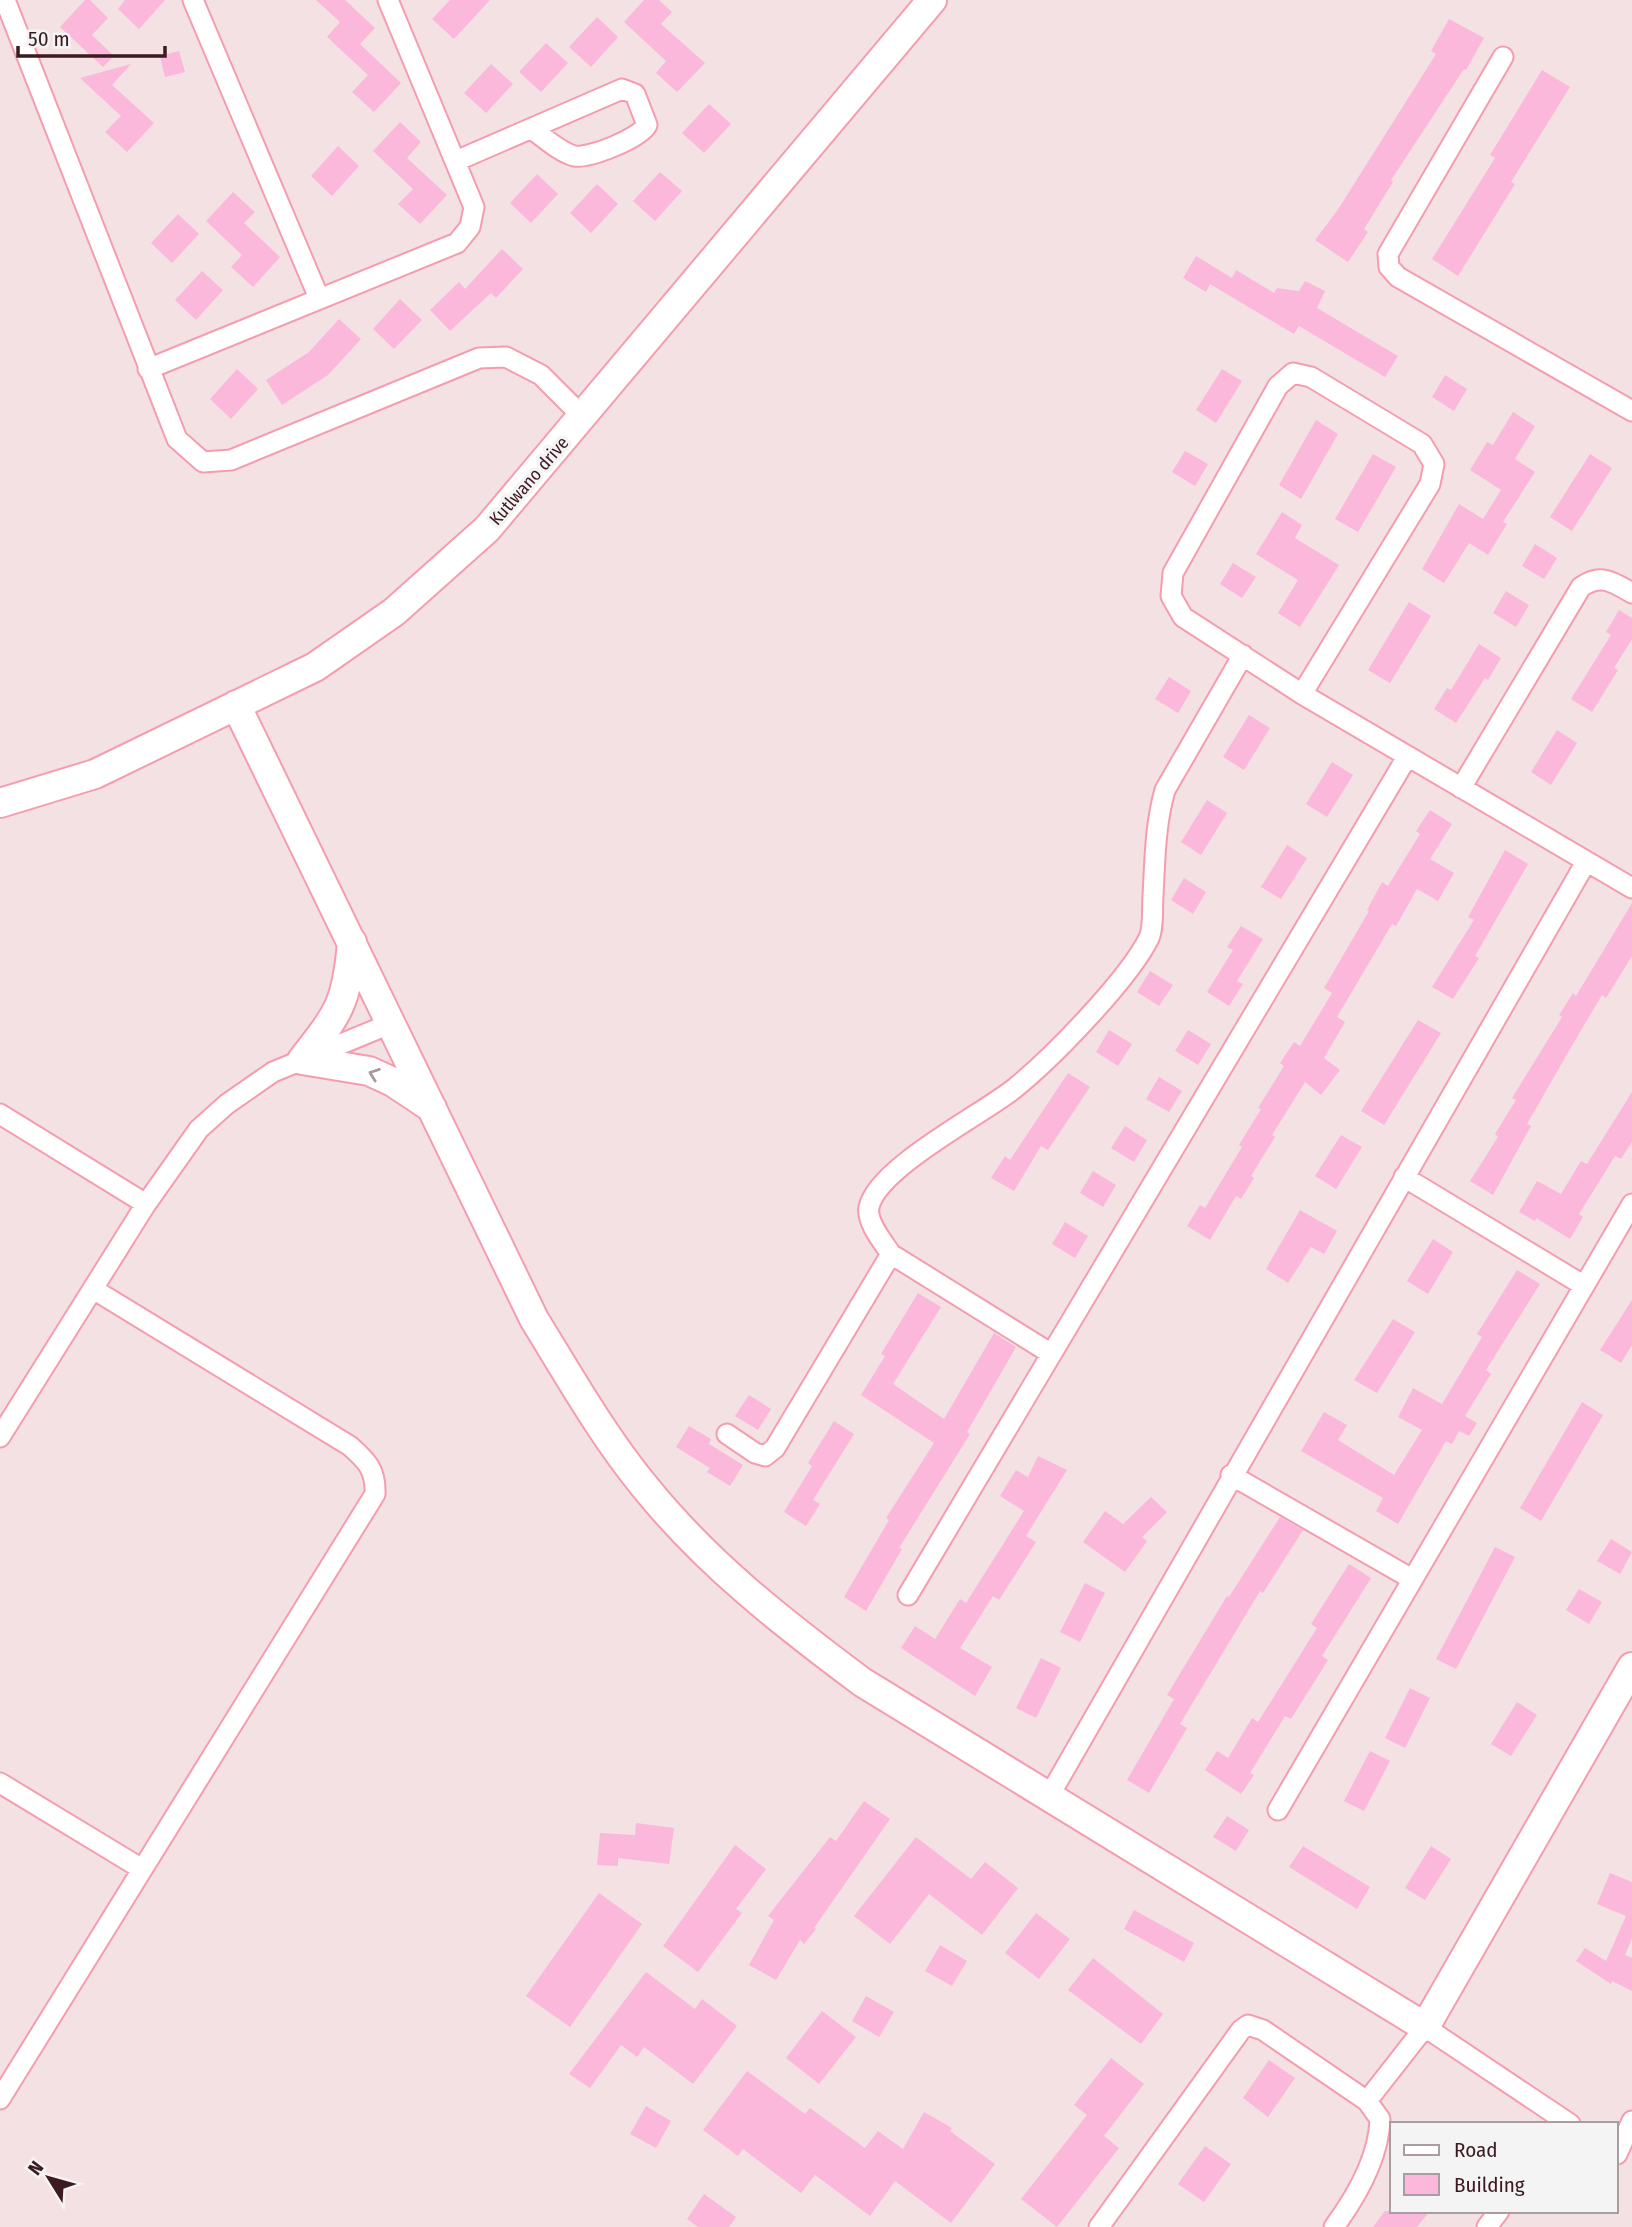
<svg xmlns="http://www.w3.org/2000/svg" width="1632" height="2227" font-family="'Fira Sans Condensed',sans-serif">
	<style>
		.building { fill: #fbb8da }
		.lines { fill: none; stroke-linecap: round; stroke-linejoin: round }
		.street-casing { stroke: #f59dae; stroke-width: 23 }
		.secondary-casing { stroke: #f59dae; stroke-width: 32 }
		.street { stroke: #fff; stroke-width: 19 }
		.secondary { stroke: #fff; stroke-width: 28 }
		.oneway { stroke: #a7989c }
		.labels { text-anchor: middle; stroke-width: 7; stroke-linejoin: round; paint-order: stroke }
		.street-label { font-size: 18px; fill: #3c1a22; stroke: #f4f4f4 }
	</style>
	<rect width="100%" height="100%" fill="#f4e1e4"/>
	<!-- building -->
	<path class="building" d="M85 0H90L108 18 92 35 114 56 103 67 60 27Z
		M125 0H165L139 29 118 9Z
		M316 0H345L375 28 360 44 401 83 374 112 352 92 368 75 327 37 340 22Z
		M450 0H490L454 39 432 19Z
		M644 0H659L672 12 661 24 705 63 677 92 656 73 666 61 624 22Z
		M597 17 618 37 591 67 569 47Z
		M1449 19 1484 38 1466 70 1464 69 1391 180 1393 182 1364 229 1368 232 1348 262 1315 240 1337 211 1436 54 1431 51Z
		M546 43 568 63 541 92 519 72Z
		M179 51 185 72 165 77 160 56Z
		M131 64 112 85 154 123 127 152 105 132 121 116 80 78Z
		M491 64 513 84 486 113 464 93Z
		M1542 70 1570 87 1511 182 1515 184 1458 276 1432 259 1495 158 1490 155Z
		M709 104 731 124 704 153 682 133Z
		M400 122 421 142 407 158 447 195 420 224 398 204 413 189 373 151Z
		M338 146 359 166 332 196 311 176Z
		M660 172 682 191 655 221 633 201Z
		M537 174 558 194 531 223 510 203Z
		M597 184 618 204 591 233 570 213Z
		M233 192 255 212 244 223 280 257 253 287 231 267 242 255 206 221Z
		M178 214 199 234 172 263 151 243Z
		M502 249 523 269 496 298 491 293 450 331 430 310 459 282 465 289Z
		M1196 256 1232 278 1236 270 1274 293 1277 288 1299 291 1305 281 1325 291 1317 308 1398 356 1385 377 1299 326 1294 334 1210 284 1206 292 1183 278Z
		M202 271 223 290 196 320 175 300Z
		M400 299 422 320 394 349 373 329Z
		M339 319 361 339 328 375 282 405 266 380 309 352Z
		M237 369 258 389 231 419 210 399Z
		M1222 369 1242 381 1216 423 1196 410Z
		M1445 375 1467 389 1454 411 1432 397Z
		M1513 412 1535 426 1515 459 1535 472 1503 522 1507 524 1488 555 1469 543 1444 583 1422 569 1459 504 1483 519 1501 490 1470 470 1487 442 1493 445Z
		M1316 420 1338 434 1301 499 1279 485Z
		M1185 451 1208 464 1195 486 1172 472Z
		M1373 454 1396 467 1358 532 1335 519Z
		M1590 454 1612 468 1572 531 1550 517Z
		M1282 512 1302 525 1295 538 1339 565 1300 627 1278 613 1298 580 1256 554Z
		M1535 544 1557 558 1544 579 1522 566Z
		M1233 563 1256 577 1242 598 1220 584Z
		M1506 591 1529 605 1516 627 1493 613Z
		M1409 602 1431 616 1390 683 1368 670Z
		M1619 610 1632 618V639L1614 668 1618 670 1592 712 1571 699 1611 635 1606 632Z
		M1479 644 1501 658 1488 680 1485 678 1456 723 1434 709 1447 688 1451 690Z
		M1169 677 1191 691 1178 713 1155 699Z
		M1249 715 1270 728 1244 770 1223 757Z
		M1557 730 1577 743 1551 785 1531 772Z
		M1332 762 1353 775 1327 817 1306 804Z
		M1207 800 1227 813 1201 855 1181 842Z
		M1430 810 1452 824 1430 859 1454 873 1438 901 1417 889 1396 926 1392 924 1337 1017 1345 1022 1324 1058 1340 1070 1321 1095 1305 1082 1272 1135 1275 1137 1251 1176 1254 1178 1241 1199 1236 1196 1210 1240 1187 1226 1200 1205 1205 1208 1242 1147 1239 1145 1261 1109 1258 1108 1284 1066 1280 1063 1294 1042 1300 1046 1332 993 1324 988 1369 911 1367 910 1382 882 1388 886 1420 834 1416 831Z
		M1287 845 1307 858 1281 899 1261 887Z
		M1505 850 1528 864 1475 956 1479 958 1453 999 1432 987 1474 920 1468 917Z
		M1184 878 1206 892 1193 914 1171 900Z
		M1632 903V956L1606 998 1602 995 1570 1049 1527 1124 1531 1126 1493 1195 1470 1181 1498 1137 1495 1134 1516 1100 1512 1098 1562 1017 1559 1015 1573 993 1576 996Z
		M1241 926 1263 939 1237 981 1243 984 1229 1006 1207 992 1233 950 1227 947Z
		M1150 971 1173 985 1159 1006 1137 992Z
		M1418 1020 1441 1033 1384 1125 1361 1111Z
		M1109 1030 1132 1044 1118 1066 1096 1052Z
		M1188 1030 1211 1044 1198 1065 1175 1051Z
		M1068 1073 1090 1087 1048 1150 1041 1146 1014 1191 991 1178 1005 1156 1010 1160Z
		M1159 1077 1182 1091 1169 1112 1146 1099Z
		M1632 1092V1142L1621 1159 1615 1156 1579 1214 1583 1217 1570 1239 1536 1218 1535 1221 1519 1212 1537 1181 1561 1194 1581 1161 1587 1164Z
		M1125 1126 1147 1140 1134 1162 1111 1148Z
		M1341 1135 1362 1147 1336 1189 1315 1176Z
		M1093 1171 1116 1185 1103 1207 1080 1193Z
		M1300 1210 1337 1231 1324 1254 1311 1247 1288 1283 1266 1269Z
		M1065 1222 1088 1236 1075 1258 1052 1244Z
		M1433 1239 1453 1252 1428 1294 1407 1281Z
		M1517 1270 1540 1284 1486 1370 1491 1374 1465 1416 1477 1423 1469 1436 1459 1431 1452 1444 1446 1441 1398 1524 1376 1511 1383 1498 1301 1451 1324 1412 1347 1425 1338 1440 1394 1475 1422 1430 1398 1417 1413 1388 1442 1404 1482 1337 1477 1334Z
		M918 1293 941 1307 893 1384 944 1419 994 1333 1016 1347 967 1432 970 1434 899 1548 902 1549 866 1611 844 1597 889 1520 886 1518 934 1443 861 1395 885 1356 881 1354Z
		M1632 1300V1345L1621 1363 1600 1350Z
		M1393 1319 1415 1332 1377 1393 1354 1380Z
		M749 1395 771 1409 758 1430 735 1416Z
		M1582 1402 1603 1415 1541 1521 1520 1508Z
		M834 1421 854 1434 813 1500 820 1504 806 1526 784 1512 812 1466 808 1463Z
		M689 1426 711 1439 709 1444 743 1465 730 1486 707 1472 710 1468 676 1447Z
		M1038 1456 1067 1470 1026 1536 1036 1542 999 1600 993 1596 960 1648 992 1667 975 1696 901 1648 915 1626 935 1639 960 1599 966 1603 1024 1511 1000 1496 1016 1470 1028 1477Z
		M1151 1497 1167 1512 1142 1537 1147 1541 1125 1572 1083 1542 1105 1511 1123 1524Z
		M1280 1517 1303 1530 1263 1593 1260 1591 1180 1724 1187 1728 1149 1793 1127 1780 1174 1699 1167 1695 1227 1596 1229 1597Z
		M1611 1539 1632 1552 1620 1574 1597 1561Z
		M1495 1547 1515 1557 1456 1669 1436 1659Z
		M1349 1564 1371 1578 1322 1656 1328 1660 1291 1719 1285 1716 1250 1773 1254 1775 1241 1794 1205 1770 1217 1751 1228 1758 1252 1718 1258 1722 1317 1628 1311 1624Z
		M1085 1583 1105 1593 1080 1642 1060 1632Z
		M1579 1589 1602 1602 1589 1624 1566 1610Z
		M1041 1658 1061 1668 1036 1718 1016 1708Z
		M1410 1688 1430 1698 1405 1748 1385 1738Z
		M1517 1702 1537 1715 1511 1756 1491 1744Z
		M1370 1751 1390 1761 1364 1811 1344 1801Z
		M864 1801 890 1819 814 1928 816 1929 804 1944 800 1940 776 1980 749 1965 774 1920 768 1916 830 1837 836 1841Z
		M1227 1816 1249 1830 1236 1851 1213 1837Z
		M636 1823 674 1828 669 1864 618 1858V1866L597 1865 600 1833 635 1835Z
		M916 1837 971 1879 985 1862 1018 1888 982 1935 929 1894 890 1944 854 1916Z
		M735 1845 766 1869 736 1909 742 1913 698 1972 663 1946Z
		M1303 1846 1370 1887 1357 1909 1289 1867Z
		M1431 1846 1451 1859 1425 1900 1405 1888Z
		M1610 1873 1632 1882V1938L1625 1955 1632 1958V1991L1612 1981 1611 1984 1576 1961 1585 1948 1606 1961 1626 1916 1597 1904Z
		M599 1893 642 1924 570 2027 526 1996Z
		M1134 1910 1194 1943 1184 1962 1124 1929Z
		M1036 1913 1070 1939 1039 1979 1005 1953Z
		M940 1945 967 1961 952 1986 925 1971Z
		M1093 1958 1163 2014 1141 2044 1068 1990Z
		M646 1972 695 2009 702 1999 737 2026 693 2084 644 2047 637 2057 621 2045 590 2088 569 2074Z
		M866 1996 894 2012 879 2037 852 2021Z
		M822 2011 856 2037 819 2084 786 2058Z
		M1111 2058 1144 2084 1104 2136 1119 2148 1057 2227 1021 2199 1087 2115 1074 2105Z
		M1269 2060 1295 2078 1268 2117 1243 2098Z
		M747 2071 805 2114 810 2108 865 2148 878 2131 903 2149 924 2112 952 2128 950 2131 995 2164 951 2223 895 2181 870 2216 815 2175 801 2193 743 2149 738 2156 703 2130Z
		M646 2106 671 2121 656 2148 630 2134Z
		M1205 2146 1231 2164 1204 2202 1178 2184Z
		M704 2194 736 2217 729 2227H698L687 2219Z
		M1385 2211H1430L1417 2227H1373Z"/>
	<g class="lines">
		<defs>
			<path id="street" d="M5 0 177 439 203 462 231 460 479 358 506 357 541 375 584 418
				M193 0 319 298
				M1503 57 1388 254 1389 267 1398 277 1632 411
				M456 161 622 89 635 94 647 125C640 138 589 159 574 156 560 152 544 138 532 129
				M148 369 457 243 470 227 474 207 388 0
				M1302 694 1430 484 1434 464 1422 444 1311 377 1293 373 1278 386 1173 573 1171 596 1183 617 1302 694 1632 888
				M1461 788 1581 587C1601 573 1613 582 1632 593
				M0 1114 146 1204
				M1404 1177 1583 1285
				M891 1254C883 1242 866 1222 869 1207 878 1167 983 1114 1015 1088 1053 1057 1128 980 1149 938 1154 927 1152 908 1153 896 1155 860 1155 825 1165 790L1243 655
				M727 1434 755 1453 765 1456 775 1448 891 1254 1050 1353
				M0 1437 146 1204 199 1129 227 1104 273 1072 392 1023
				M1231 1475 1412 1579
				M908 1595 1407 757
				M0 1783 142 1869
				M1048 1798 1586 862
				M1278 1810 1632 1204
				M0 2099 375 1494C376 1470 367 1461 350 1446L93 1289
				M1617 2154 1632 2121
				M1099 2227 1241 2030 1248 2025 1263 2030 1367 2101 1425 2027 1570 2124
				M1334 2227C1356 2197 1379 2157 1380 2119L1367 2101
				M1487 2227 1499 2211"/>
			<path id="secondary" d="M236 705 534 1319C569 1376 603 1436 645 1487 707 1564 783 1623 862 1682L1425 2027 1632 1667
				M0 803 95 774 315 667 394 612 487 529 932 0
				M352 942C347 1003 339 1013 302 1060L369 1071 393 1082 432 1108"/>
		</defs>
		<!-- street casing -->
		<use href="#street" class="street-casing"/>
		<!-- secondary casing -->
		<use href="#secondary" class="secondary-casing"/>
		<!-- street -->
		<use href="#street" class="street"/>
		<!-- secondary -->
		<use href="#secondary" class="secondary"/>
	</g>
	<!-- one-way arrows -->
	<defs><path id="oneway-chevron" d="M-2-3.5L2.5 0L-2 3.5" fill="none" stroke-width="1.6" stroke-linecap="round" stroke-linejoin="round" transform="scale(1.75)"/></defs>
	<use class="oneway" href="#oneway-chevron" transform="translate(374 1074) rotate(-160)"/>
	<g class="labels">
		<!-- street labels -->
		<g class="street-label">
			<text transform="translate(529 481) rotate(-49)" y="6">Kutlwano drive</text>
		</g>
	</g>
	<!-- legend -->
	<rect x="1390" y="2122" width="228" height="91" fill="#f4f4f4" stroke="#aa9da0" stroke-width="2"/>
	<rect x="1404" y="2145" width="35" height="10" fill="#ffffff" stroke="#aa9da0" stroke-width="2"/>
	<text x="1454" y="2157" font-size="21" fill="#3c1a22">Road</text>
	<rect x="1404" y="2174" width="35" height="21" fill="#fbb8da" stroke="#aa9da0" stroke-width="2"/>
	<text x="1454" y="2192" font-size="21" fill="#3c1a22">Building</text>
	<!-- north arrow -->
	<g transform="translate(49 2178) rotate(307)" stroke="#f4f4f4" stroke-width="5" paint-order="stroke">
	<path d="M0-5L12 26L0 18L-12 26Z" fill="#3c1a22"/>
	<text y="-10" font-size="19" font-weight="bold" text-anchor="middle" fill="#3c1a22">N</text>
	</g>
	<!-- scale -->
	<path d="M18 46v10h147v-10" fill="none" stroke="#3c1a22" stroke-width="3.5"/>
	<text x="28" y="46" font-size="21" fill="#3c1a22" stroke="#f4f4f4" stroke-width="5" paint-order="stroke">50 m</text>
</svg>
